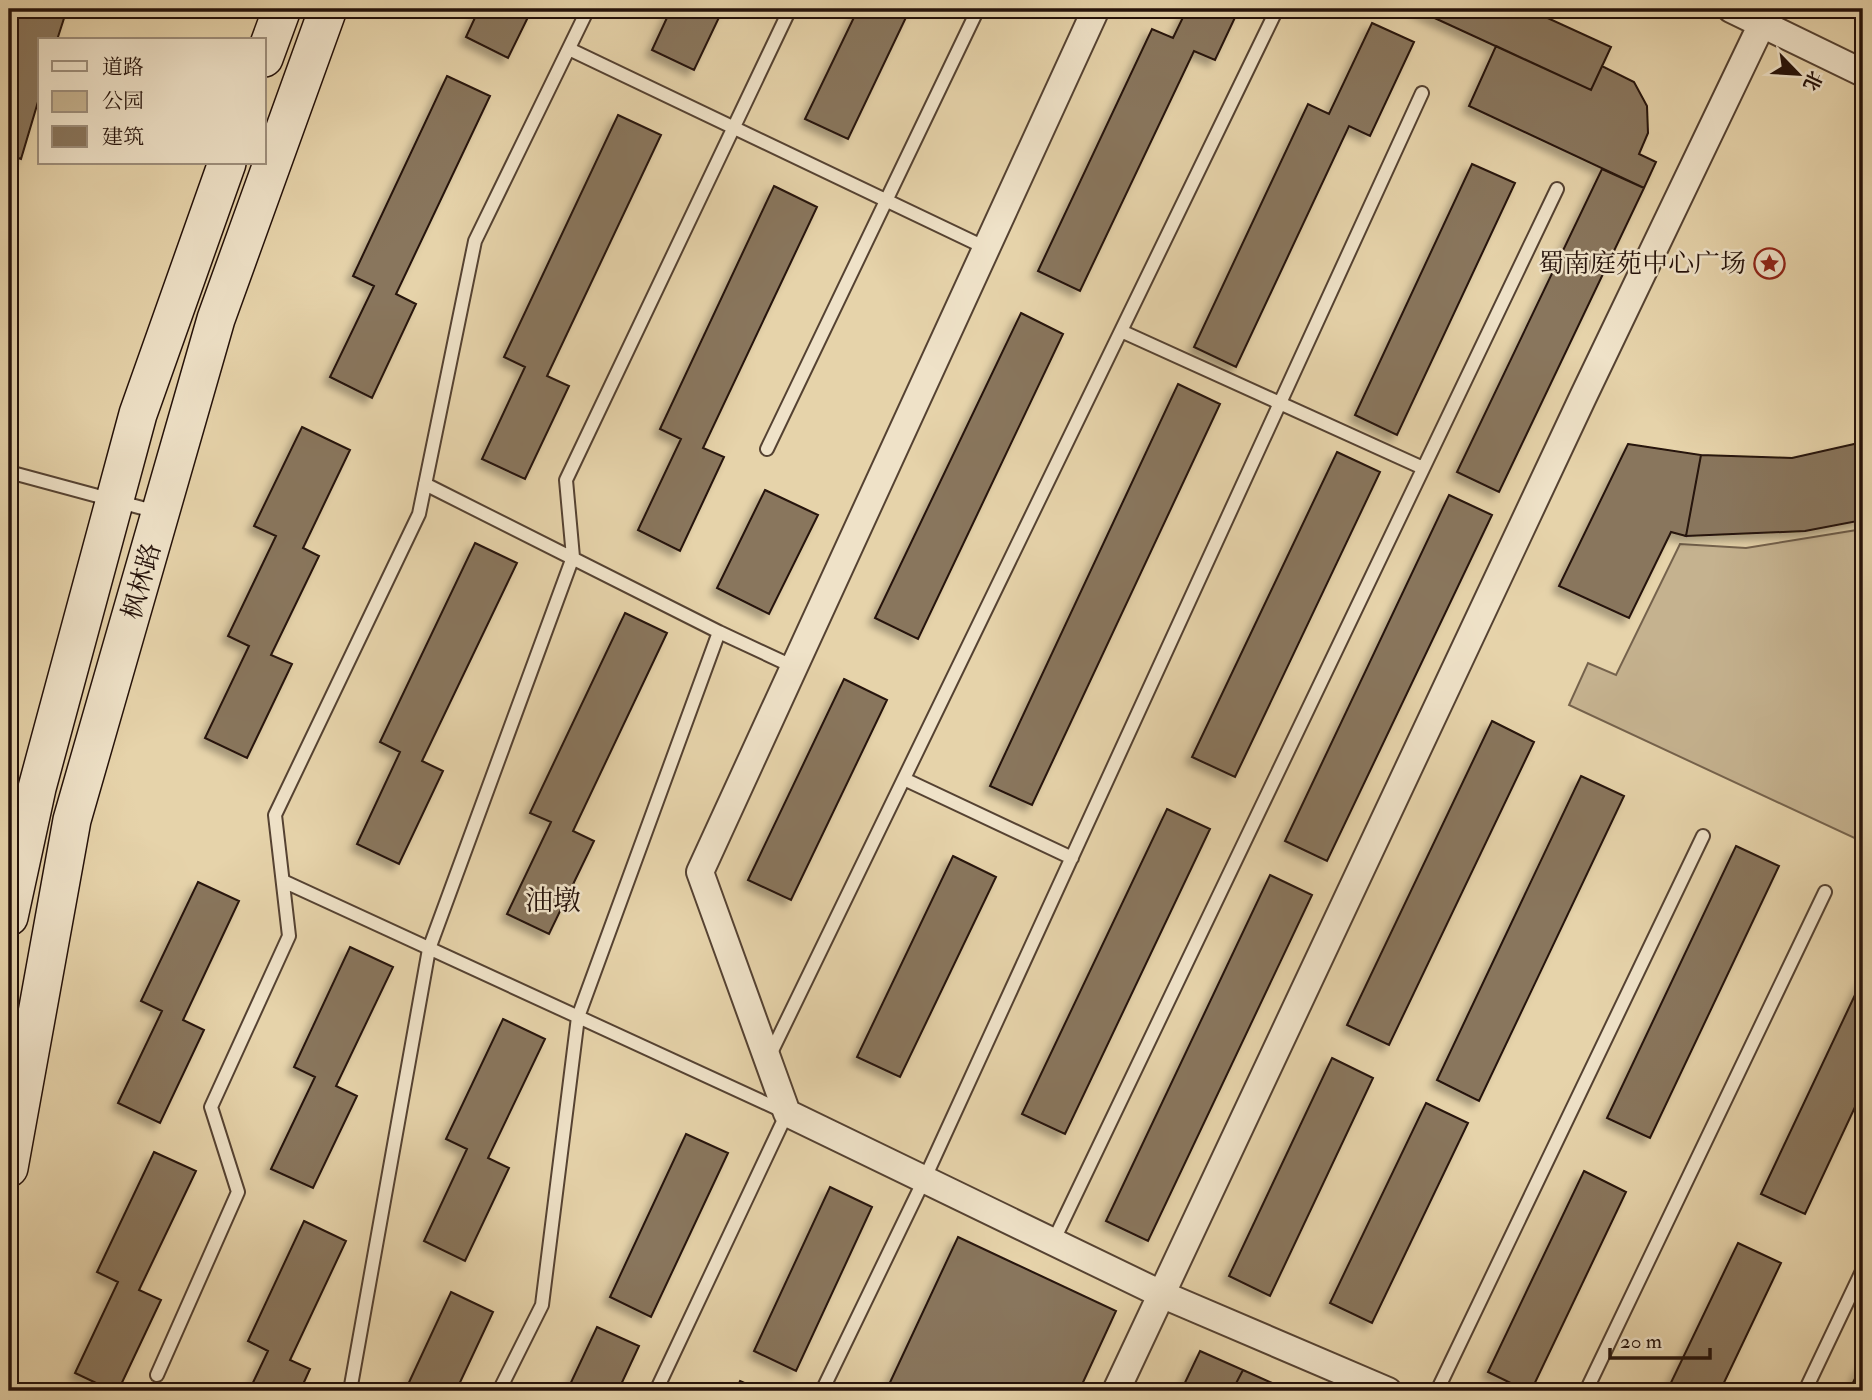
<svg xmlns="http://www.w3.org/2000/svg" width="1872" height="1400" font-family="'IM FELL Double Pica','Noto Serif SC',serif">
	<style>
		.green { fill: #c5b28f; stroke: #75624c; stroke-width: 2 }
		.building { fill: #89765d; stroke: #25120a; stroke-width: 2; filter: url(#shadow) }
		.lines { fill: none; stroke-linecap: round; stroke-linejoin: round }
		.lane-casing { stroke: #554232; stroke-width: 16 }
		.street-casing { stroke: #554232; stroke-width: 30 }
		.secondary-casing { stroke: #25120a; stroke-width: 40 }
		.lane { stroke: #efe2c8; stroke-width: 12 }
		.street { stroke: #efe2c8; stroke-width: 26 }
		.secondary { stroke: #efe2c8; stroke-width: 37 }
		.labels { text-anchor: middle; stroke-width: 5; stroke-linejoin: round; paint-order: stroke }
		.poi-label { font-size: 26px; fill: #25120a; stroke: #efe2c8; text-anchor: end }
		.street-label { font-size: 26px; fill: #25120a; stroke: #efe2c8 }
		.neighbourhood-label { font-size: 28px; fill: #25120a; stroke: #efe2c8 }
	</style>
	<defs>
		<filter id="shadow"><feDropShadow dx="-6" dy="6" stdDeviation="3.5" flood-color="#0004"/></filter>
	</defs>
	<rect width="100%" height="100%" fill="#e6d3aa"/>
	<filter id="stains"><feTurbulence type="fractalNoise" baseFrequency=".00286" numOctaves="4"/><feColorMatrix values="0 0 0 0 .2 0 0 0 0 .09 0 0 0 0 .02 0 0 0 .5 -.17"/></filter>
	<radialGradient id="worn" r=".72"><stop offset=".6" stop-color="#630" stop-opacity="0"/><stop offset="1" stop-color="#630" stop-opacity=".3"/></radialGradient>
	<!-- green -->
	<path class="green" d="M1863 529V842L1569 705 1588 663 1616 675 1680 544 1746 548Z"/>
	<!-- building -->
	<path class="building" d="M9 9H67L57 40H40V95L21 159 9 155Z
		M479 9H532L508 58 466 37Z
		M671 9H723L694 70 652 50Z
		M858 9H910L848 139 805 119Z
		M1187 9H1239L1215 60 1194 51 1080 291 1038 271 1152 29 1173 38Z
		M1415 9H1528L1611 47 1591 90Z
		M1372 23 1414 42 1370 136 1349 126 1236 367 1194 347 1308 104 1329 114Z
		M1496 46 1591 90 1602 66 1634 82 1647 106 1648 133 1639 154 1656 162 1644 188 1469 106Z
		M447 76 490 96 396 294 416 304 372 398 330 377 374 286 353 276Z
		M618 115 661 135 547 376 569 386 525 479 482 459 525 367 504 357Z
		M1472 164 1515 183 1397 435 1355 415Z
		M1602 169 1644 188 1499 492 1457 472Z
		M774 186 817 207 703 448 724 457 680 551 638 530 681 439 660 429Z
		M1021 313 1063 334 918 639 875 618Z
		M1178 384 1220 404 1032 805 990 786Z
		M302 427 350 450 303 548 319 556 271 655 292 664 247 758 205 738 249 646 228 636 276 536 254 526Z
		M1863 442V520L1805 531 1686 536 1701 455 1792 458Z
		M1628 444 1701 455 1686 536 1671 532 1629 618 1559 586Z
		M1337 452 1380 472 1235 777 1192 757Z
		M765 490 818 515 769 614 717 588Z
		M1449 495 1492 515 1327 861 1285 841Z
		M475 543 517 563 422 761 443 771 399 864 357 844 400 752 380 742Z
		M625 613 667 633 573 831 594 841 549 934 507 914 551 822 530 813Z
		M844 679 887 700 791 900 748 880Z
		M1492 721 1534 742 1389 1045 1347 1025Z
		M1581 776 1624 796 1479 1101 1437 1080Z
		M1167 809 1210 829 1065 1134 1022 1114Z
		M1736 846 1779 866 1650 1138 1607 1118Z
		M953 856 996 877 900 1077 857 1057Z
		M1270 875 1312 895 1148 1241 1106 1221Z
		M198 882 239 901 183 1020 204 1030 160 1123 118 1103 162 1011 141 1001Z
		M350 947 393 967 336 1086 357 1096 313 1188 271 1169 315 1077 294 1067Z
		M1863 978V1090L1805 1214 1761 1194Z
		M503 1019 545 1039 488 1158 509 1168 465 1261 424 1241 467 1149 446 1139Z
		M1332 1058 1373 1078 1270 1296 1229 1276Z
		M1426 1103 1468 1123 1372 1323 1330 1303Z
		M686 1134 728 1153 651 1317 610 1297Z
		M154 1152 196 1171 139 1290 161 1300 118 1391H113L75 1373 118 1282 97 1272Z
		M1584 1171 1626 1192 1531 1391H1527L1488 1372Z
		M830 1187 872 1207 796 1371 754 1351Z
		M304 1221 346 1241 290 1360 310 1369 300 1391H249L268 1351 248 1341Z
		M958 1237 1116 1311 1079 1391H886Z
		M1738 1243 1781 1263 1720 1391H1667Z
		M451 1292 493 1312 456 1391H405Z
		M597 1327 639 1346 618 1391H567Z
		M1200 1351 1243 1370 1232 1391H1181Z
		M1863 1362V1391H1849Z
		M1243 1370 1290 1391H1232Z
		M740 1381 762 1391H736Z"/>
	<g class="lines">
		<defs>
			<path id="lane" d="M569 49 986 248
				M1121 331 1423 468
				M767 449 978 9
				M9 472 157 512
				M425 484 719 632 578 1017 542 1305 499 1391
				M719 632 794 667
				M904 779 1072 858
				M283 881 787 1113 656 1391
				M769 1057 1277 9
				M1053 1242 1557 189
				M157 1375 238 1192 211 1107 289 936 275 815 419 514 475 241 588 9
				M350 1391 429 949 573 557 566 480 790 9
				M822 1391 924 1180 1422 93
				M1437 1391 1703 836
				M1586 1391 1825 892
				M1805 1391 1863 1269"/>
			<path id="street" d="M1096 9 700 872 787 1113 1161 1294 1388 1391
				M1731 9 1863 73
				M1116 1391 1583 397 1769 9"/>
			<path id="secondary" d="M264 58 282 9
				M9 917 37 788 138 414 227 163
				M9 1168 72 820 216 319 328 9"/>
		</defs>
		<!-- lane casing -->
		<use href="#lane" class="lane-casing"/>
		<!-- street casing -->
		<use href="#street" class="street-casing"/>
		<!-- secondary casing -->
		<use href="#secondary" class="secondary-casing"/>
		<!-- lane -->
		<use href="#lane" class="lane"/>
		<!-- street -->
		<use href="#street" class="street"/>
		<!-- secondary -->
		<use href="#secondary" class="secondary"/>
	</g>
	<!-- icons -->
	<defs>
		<symbol id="sight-ring" viewBox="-11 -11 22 22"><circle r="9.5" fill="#efe2c8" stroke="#8f2418" stroke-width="1.5"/><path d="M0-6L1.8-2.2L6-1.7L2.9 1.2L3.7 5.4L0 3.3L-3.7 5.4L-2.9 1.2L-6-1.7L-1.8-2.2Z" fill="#8f2418"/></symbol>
	</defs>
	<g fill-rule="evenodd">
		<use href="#sight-ring" x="1752" y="246" width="35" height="35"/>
	</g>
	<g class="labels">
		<!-- poi labels -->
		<g class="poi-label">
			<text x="1746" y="272">蜀南庭苑中心广场</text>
		</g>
		<!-- street labels -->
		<g class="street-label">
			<text transform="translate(141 581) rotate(-74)" y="9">枫林路</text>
		</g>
		<!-- neighbourhood labels -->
		<g class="neighbourhood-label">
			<text x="553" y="910">油墩</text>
		</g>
	</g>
	<!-- margin -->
	<rect width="1872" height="1400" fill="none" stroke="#e6d3aa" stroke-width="35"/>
	<rect x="10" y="10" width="1851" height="1379" fill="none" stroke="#25120a" stroke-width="3.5"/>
	<rect x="18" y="18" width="1837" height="1365" fill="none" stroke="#25120a" stroke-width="2"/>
	<!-- legend -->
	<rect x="38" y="38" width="228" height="126" fill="#efe2c8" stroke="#9e8f7c" stroke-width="2"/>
	<rect x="52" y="61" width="35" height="10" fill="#efe2c8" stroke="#9e8f7c" stroke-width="2"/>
	<text x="102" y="74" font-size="21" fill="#25120a">道路</text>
	<rect x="52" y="91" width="35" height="21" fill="#c5b28f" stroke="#9e8f7c" stroke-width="2"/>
	<text x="102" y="108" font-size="21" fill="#25120a">公园</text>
	<rect x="52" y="126" width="35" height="21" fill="#89765d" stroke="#9e8f7c" stroke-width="2"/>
	<text x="102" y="144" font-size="21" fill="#25120a">建筑</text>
	<!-- north arrow -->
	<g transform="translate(1798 74) rotate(115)" stroke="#efe2c8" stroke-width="5" paint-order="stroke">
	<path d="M0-5L12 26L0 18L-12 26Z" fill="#25120a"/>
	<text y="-10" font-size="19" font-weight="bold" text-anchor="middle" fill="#25120a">北</text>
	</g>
	<!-- scale -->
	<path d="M1610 1348v10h100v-10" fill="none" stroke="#25120a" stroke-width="3.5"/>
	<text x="1620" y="1348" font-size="21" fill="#25120a" stroke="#efe2c8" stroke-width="5" paint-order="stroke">20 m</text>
	<rect width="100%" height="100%" filter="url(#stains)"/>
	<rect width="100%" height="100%" fill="url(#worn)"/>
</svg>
